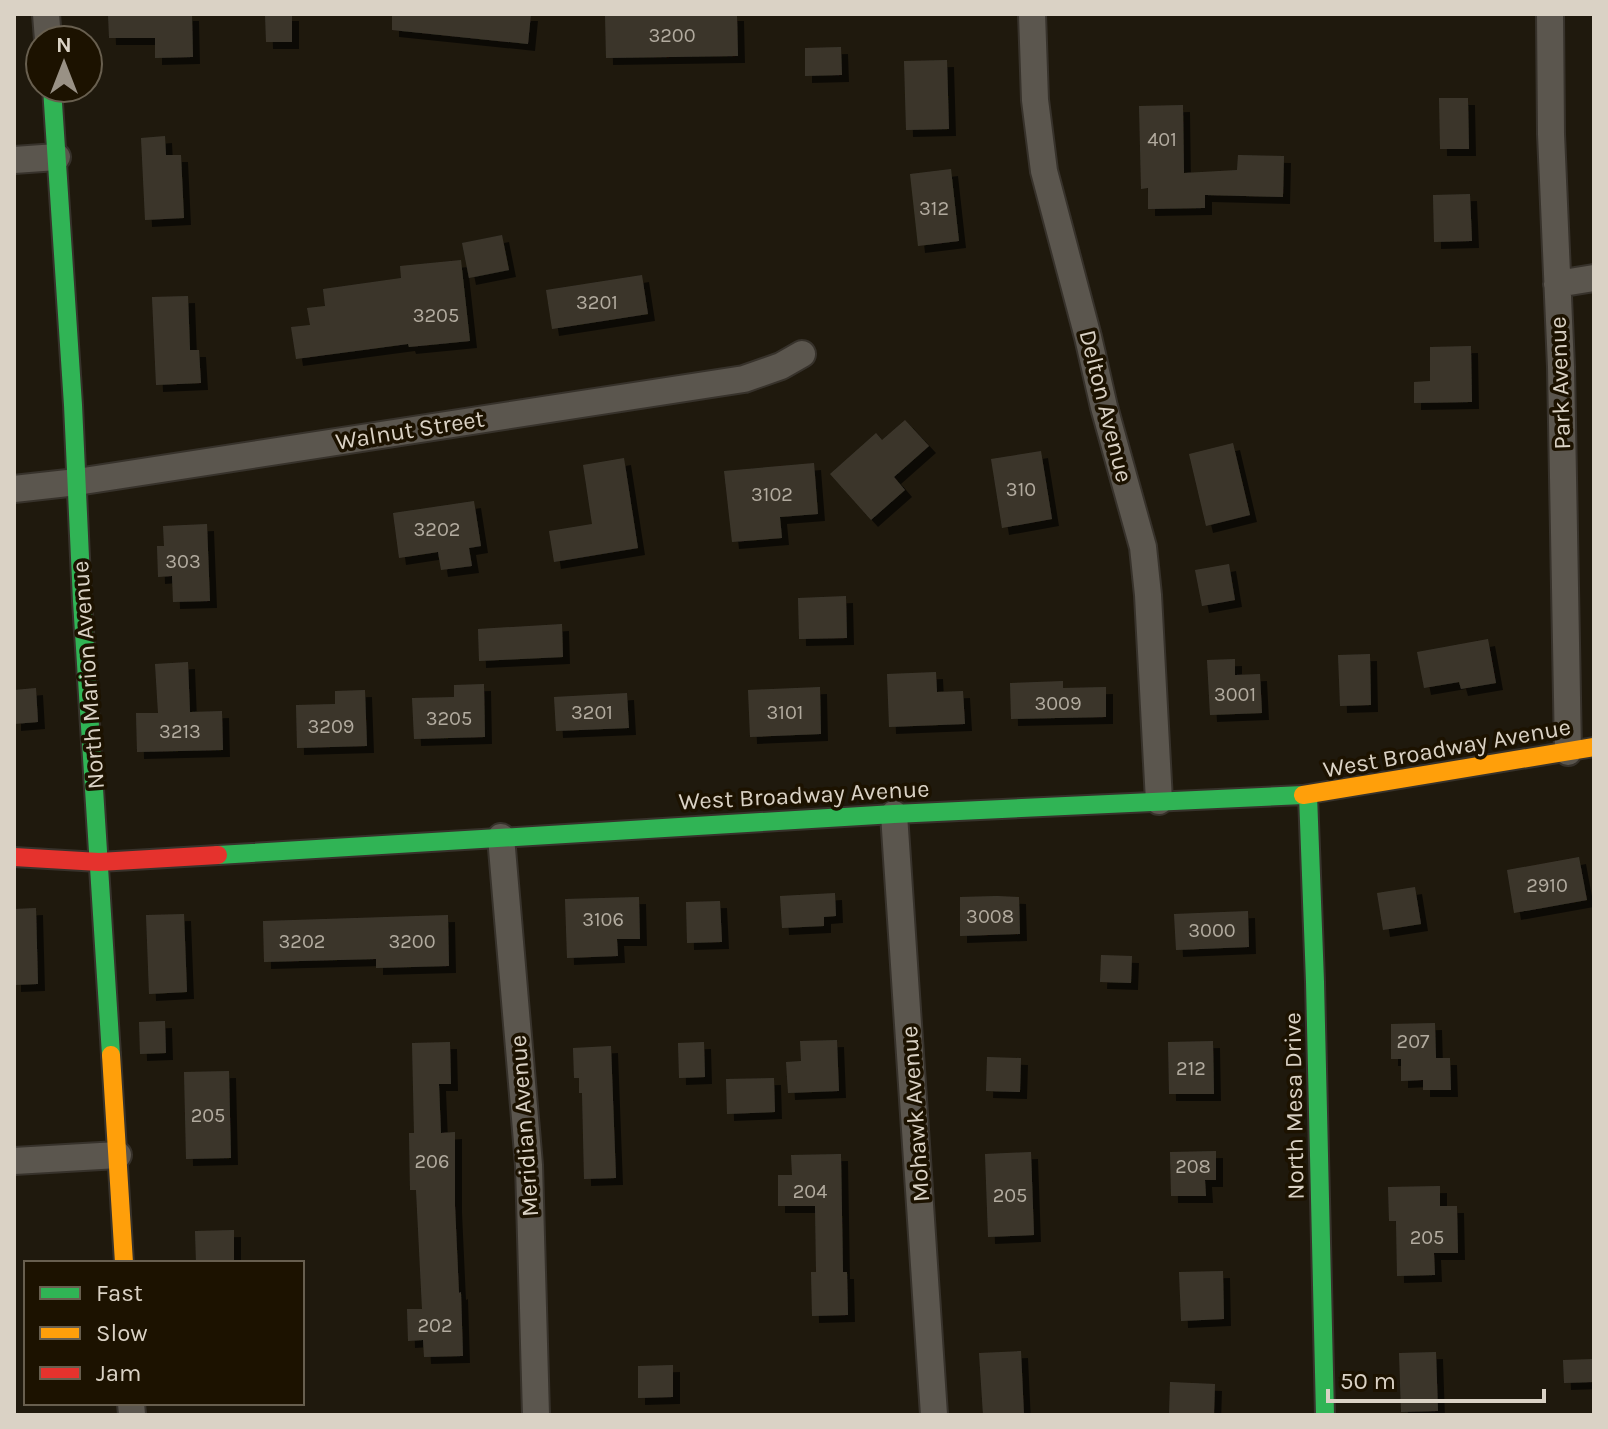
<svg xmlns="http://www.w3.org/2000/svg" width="1608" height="1429" font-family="Karla,sans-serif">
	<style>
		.building { fill: #3b362c; filter: url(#shadow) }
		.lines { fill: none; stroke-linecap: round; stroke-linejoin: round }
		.street-casing { stroke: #37322b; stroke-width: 30 }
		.fast-casing { stroke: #37322b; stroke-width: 22 }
		.slow-casing { stroke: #37322b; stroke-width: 22 }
		.jam-casing { stroke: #37322b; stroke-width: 22 }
		.street { stroke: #5b564e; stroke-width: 26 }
		.fast { stroke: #30b455; stroke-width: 18 }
		.slow { stroke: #ff9f0a; stroke-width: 18 }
		.jam { stroke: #e5322d; stroke-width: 18 }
		.labels { text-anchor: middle; stroke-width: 7; stroke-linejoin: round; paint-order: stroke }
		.number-label { font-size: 20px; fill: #b2ab9f }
		.street-label { font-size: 24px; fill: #dad2c5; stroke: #1c1200 }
	</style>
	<defs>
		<filter id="shadow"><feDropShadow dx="7" dy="7" stdDeviation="0" flood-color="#0009"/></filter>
	</defs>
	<rect width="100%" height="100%" fill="#1f190d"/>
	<!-- building -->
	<path class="building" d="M108 14H192L193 57 155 58V38H109Z
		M265 14H292V42H266Z
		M392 14H531L528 44 392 30Z
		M605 14H737L738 56 606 58Z
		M841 47 842 75 805 76V48Z
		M947 60 949 129 906 130 904 61Z
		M1439 98H1468L1469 149H1440Z
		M1183 105 1184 173 1237 170 1238 155 1284 156 1283 197 1205 195V208L1148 209V188L1141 189 1139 106Z
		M165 136 166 155H181L184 218 145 220 141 138Z
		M951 169 959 241 918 246 910 174Z
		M1470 194 1472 241 1434 242 1433 195Z
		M502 235 509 270 469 278 462 243Z
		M461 260 470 341 409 347 408 344 296 359 291 327 310 325 307 308 325 306 323 289 401 278 400 266Z
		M642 275 648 314 552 329 546 290Z
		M188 296 190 350H199L201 383 156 385 152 297Z
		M1471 346 1472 402 1414 403V382L1430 381V347Z
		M905 420 929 446 894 477 905 490 871 520 830 474 876 433 882 440Z
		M1233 443 1250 515 1206 526 1189 454Z
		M1041 451 1052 519 1002 528 991 459Z
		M624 458 638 548 554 562 549 531 592 524 583 465Z
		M814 463 818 514 780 517 782 538 732 542 724 471Z
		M474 501 481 546 469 548 472 566 441 570 438 552 399 558 393 513Z
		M207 524 210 601 173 602 172 576 158 577 157 546H164L163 526Z
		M1229 564 1235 600 1202 606 1195 570Z
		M846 596 847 638 799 639 798 598Z
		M562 624 563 657 479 661 478 629Z
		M1488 639 1496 683 1461 689 1459 682 1424 688 1417 652Z
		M1370 654 1371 705 1340 706 1338 655Z
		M1235 659V675L1260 674 1262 713 1210 715 1207 660Z
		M188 662 190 712 222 711 223 750 137 752 136 713H158L155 664Z
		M936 672 937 692 963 691 965 724 889 727 887 674Z
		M1063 681V688L1106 687V717L1011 719 1010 683Z
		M484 684 485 737 414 739 412 698 454 697V685Z
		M820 687 821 734 750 737 748 690Z
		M36 688 38 722 14 724V690Z
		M365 690 367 746 297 748 296 705 335 704V691Z
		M627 693 629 728 556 731 554 697Z
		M1579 857 1587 900 1514 913 1507 870Z
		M1415 887 1421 924 1383 930 1377 893Z
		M835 893 836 916 824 917V926L782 928 780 896Z
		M997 896 1019 897 1020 934 960 936V897Z
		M639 897 640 939H617L618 956 567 958 565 899Z
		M720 901 722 942 687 943 686 902Z
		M36 908 38 984 14 985V909Z
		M1248 911 1249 947 1176 950 1174 914Z
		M184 914 187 992 149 994 146 915Z
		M448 915 449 966 376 968V959L264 962 263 921Z
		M1101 955 1132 956 1131 983 1100 982Z
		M165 1021 166 1053 140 1054 139 1022Z
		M1435 1023 1436 1058H1450L1451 1090H1423V1080L1401 1081V1059H1391V1024Z
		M837 1040 839 1091 788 1093 786 1062 801 1061 800 1041Z
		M1213 1041 1214 1094H1169L1168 1042Z
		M450 1042 451 1084H439L441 1133 455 1132V1205L459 1293 461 1292 463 1356 424 1357 423 1340 408 1341 407 1309H422L416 1190H410L409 1133H414L412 1043Z
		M704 1042 705 1077 679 1078 678 1043Z
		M611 1046 616 1178 584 1179 582 1093H579V1078H574L573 1048Z
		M987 1057 1021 1058 1020 1092 986 1091Z
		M229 1071 231 1158 186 1159 184 1072Z
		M774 1078 775 1112 727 1114 726 1079Z
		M1216 1151V1180H1205L1206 1196H1171L1170 1152Z
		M1031 1152 1034 1235 988 1237 985 1154Z
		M841 1154 843 1272H847L848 1315 812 1316 811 1272H816L815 1206H778V1175H792L791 1155Z
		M1440 1186V1206H1457L1458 1253H1434L1435 1275 1397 1276 1396 1221H1389L1388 1187Z
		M234 1230V1263H196L195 1231Z
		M1223 1271 1224 1319 1181 1321 1179 1272Z
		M1021 1351 1024 1415H983L979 1353Z
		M1436 1352 1438 1411 1401 1412 1399 1353Z
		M1594 1359V1382L1564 1383 1563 1360Z
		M673 1365V1397L638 1398V1366Z
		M1170 1382 1215 1384 1214 1415H1169Z"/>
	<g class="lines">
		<defs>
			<path id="street" d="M46 14 48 40
				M1032 14 1035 100 1044 171 1088 337 1104 407 1143 547 1148 595 1159 801
				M1550 14 1551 134 1561 367 1568 752
				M14 160 57 157
				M1557 284 1594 278
				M14 489 77 482 744 379 781 366 802 354
				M894 814 934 1415
				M501 837 529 1165 536 1415
				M14 1161 118 1155
				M131 1403 132 1415"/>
			<path id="fast" d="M52 88 73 405 82 601 111 1055
				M1308 795 1315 982 1325 1415
				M218 855 894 814 1303 795"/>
			<path id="slow" d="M1303 795 1594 747
				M111 1055 124 1263"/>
			<path id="jam" d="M14 857 99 862 218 855"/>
		</defs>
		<!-- street casing -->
		<use href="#street" class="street-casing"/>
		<!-- fast casing -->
		<use href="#fast" class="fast-casing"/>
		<!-- slow casing -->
		<use href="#slow" class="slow-casing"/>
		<!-- jam casing -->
		<use href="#jam" class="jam-casing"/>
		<!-- street -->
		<use href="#street" class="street"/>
		<!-- fast -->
		<use href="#fast" class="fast"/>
		<!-- slow -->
		<use href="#slow" class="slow"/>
		<!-- jam -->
		<use href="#jam" class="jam"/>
	</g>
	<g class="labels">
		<!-- number labels -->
		<g class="number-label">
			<text x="672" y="42">3200</text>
			<text x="1162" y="146">401</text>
			<text x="934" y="215">312</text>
			<text x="597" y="309">3201</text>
			<text x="436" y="322">3205</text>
			<text x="1021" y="496">310</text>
			<text x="772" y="501">3102</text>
			<text x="437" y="536">3202</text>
			<text x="183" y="568">303</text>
			<text x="1235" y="701">3001</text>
			<text x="1058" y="710">3009</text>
			<text x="592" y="719">3201</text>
			<text x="785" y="719">3101</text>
			<text x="449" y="725">3205</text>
			<text x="331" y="733">3209</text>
			<text x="180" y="738">3213</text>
			<text x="1547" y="892">2910</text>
			<text x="990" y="923">3008</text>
			<text x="603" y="926">3106</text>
			<text x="1212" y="937">3000</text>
			<text x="302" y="948">3202</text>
			<text x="412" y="948">3200</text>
			<text x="1413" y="1048">207</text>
			<text x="1191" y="1075">212</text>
			<text x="208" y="1122">205</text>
			<text x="432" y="1168">206</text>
			<text x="1193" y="1173">208</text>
			<text x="810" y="1198">204</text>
			<text x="1010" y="1202">205</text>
			<text x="1427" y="1244">205</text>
			<text x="435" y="1332">202</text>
		</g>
		<!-- street labels -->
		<g class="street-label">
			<text transform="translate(1560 383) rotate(-92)" y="8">Park Avenue</text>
			<text transform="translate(1106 406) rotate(76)" y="8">Delton Avenue</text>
			<text transform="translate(410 430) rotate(-9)" y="8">Walnut Street</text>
			<text transform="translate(88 675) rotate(-94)" y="8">North Marion Avenue</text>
			<text transform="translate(1447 748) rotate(-10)" y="8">West Broadway Avenue</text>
			<text transform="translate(804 795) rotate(-3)" y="8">West Broadway Avenue</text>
			<text transform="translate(1294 1106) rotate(-91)" y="8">North Mesa Drive</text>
			<text transform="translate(915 1114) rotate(-94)" y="8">Mohawk Avenue</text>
			<text transform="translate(524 1126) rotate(-94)" y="8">Meridian Avenue</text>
		</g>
	</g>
	<!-- border -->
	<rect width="1608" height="1429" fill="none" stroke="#dad2c5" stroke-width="32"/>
	<!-- legend -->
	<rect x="24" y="1261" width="280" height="144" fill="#1c1200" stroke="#685f4f" stroke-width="2"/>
	<rect x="40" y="1287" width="40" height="12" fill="#30b455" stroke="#685f4f" stroke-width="2"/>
	<text x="96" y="1301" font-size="24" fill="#dad2c5">Fast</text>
	<rect x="40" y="1327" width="40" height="12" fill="#ff9f0a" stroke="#685f4f" stroke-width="2"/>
	<text x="96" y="1341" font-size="24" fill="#dad2c5">Slow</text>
	<rect x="40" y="1367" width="40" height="12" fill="#e5322d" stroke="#685f4f" stroke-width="2"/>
	<text x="96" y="1381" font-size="24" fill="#dad2c5">Jam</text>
	<!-- north arrow -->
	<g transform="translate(64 64)"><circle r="38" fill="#1c1200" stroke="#685f4f" stroke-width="2"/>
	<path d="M0-6L14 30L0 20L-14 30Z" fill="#999185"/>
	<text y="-12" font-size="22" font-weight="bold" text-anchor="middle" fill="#dad2c5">N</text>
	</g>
	<!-- scale -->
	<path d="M1328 1389v12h216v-12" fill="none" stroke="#dad2c5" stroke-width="4"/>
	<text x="1340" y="1389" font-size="24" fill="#dad2c5" stroke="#1c1200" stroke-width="6" paint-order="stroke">50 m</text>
</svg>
